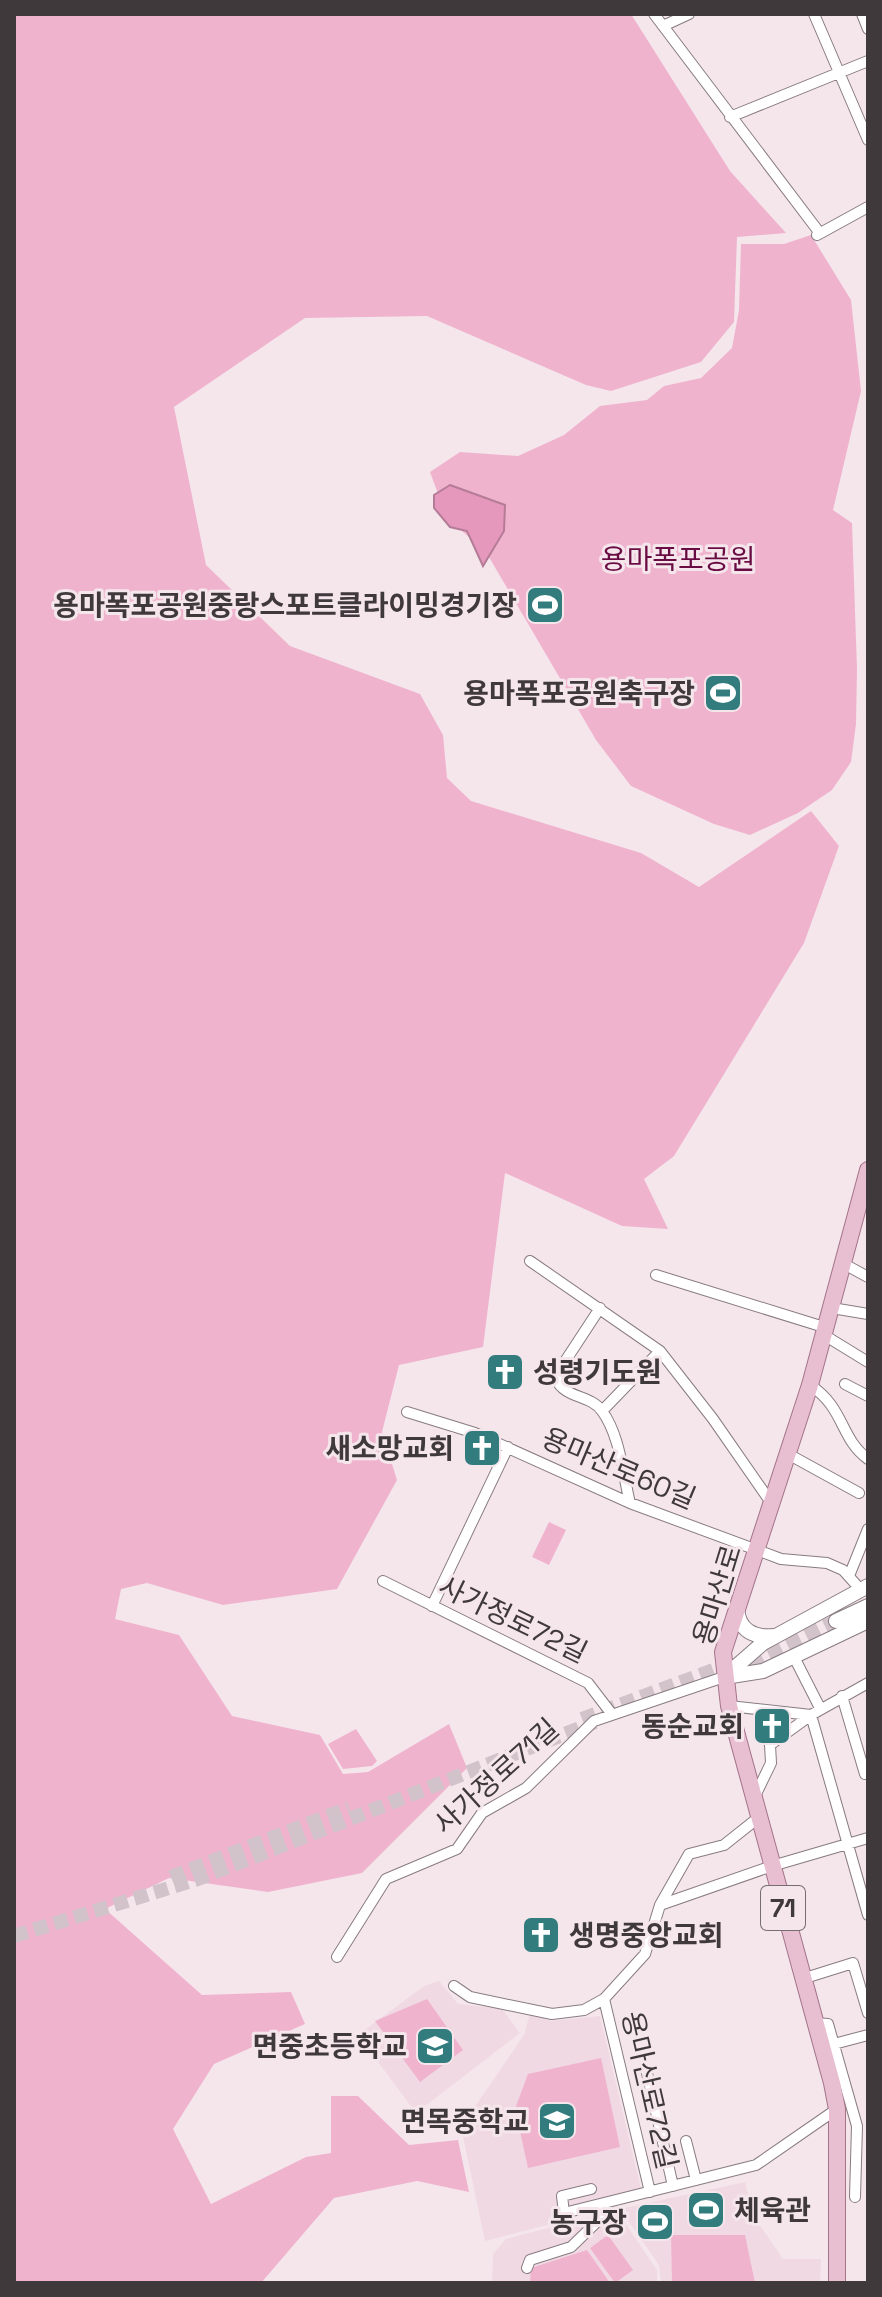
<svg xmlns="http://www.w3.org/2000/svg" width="882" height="2297" font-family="'Space Grotesk','Noto Sans KR',sans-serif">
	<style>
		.built { fill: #f0d9e2 }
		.green { fill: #f0b3ce }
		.water { fill: #e698bc; stroke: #b47c96; stroke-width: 2 }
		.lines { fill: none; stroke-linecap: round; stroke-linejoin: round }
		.secondary-tunnel { stroke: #d1c3c9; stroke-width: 14; stroke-dasharray: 14 7; stroke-linecap: butt }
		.street-casing { stroke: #887b81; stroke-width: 12 }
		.secondary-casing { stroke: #887b81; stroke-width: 16 }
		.primary-casing { stroke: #a37389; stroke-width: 18 }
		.street { stroke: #fff; stroke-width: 10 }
		.secondary { stroke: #fff; stroke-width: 14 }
		.primary { stroke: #e8bed1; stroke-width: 16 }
		.labels { text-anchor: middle; stroke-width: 6; stroke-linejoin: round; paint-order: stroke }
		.shield { fill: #f5e6ec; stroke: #766d71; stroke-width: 2 }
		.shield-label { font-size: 26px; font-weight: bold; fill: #3f393c }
		.park-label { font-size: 28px; fill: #690c43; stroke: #f5e6ec }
		.poi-label { font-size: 28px; font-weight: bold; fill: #3f393c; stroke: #f5e6ec; text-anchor: end }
		.street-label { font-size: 28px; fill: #3f393c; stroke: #f5e6ec }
	</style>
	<rect width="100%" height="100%" fill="#f5e6ec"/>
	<!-- built -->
	<path class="built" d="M439 1981 458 2004 502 2009 520 2033 416 2113 358 2035 424 1986Z
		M530 2014 551 2021 600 2016 641 2189 550 2216 551 2224 485 2241 461 2127 524 2035Z
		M745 2182 753 2215 783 2259H821L820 2283H661L659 2265 620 2209Z
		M616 2210 657 2270V2283H492L493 2254 506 2239Z"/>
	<!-- green -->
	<path class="green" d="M14 14H631L730 171 786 233 737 237 734 322 701 362 611 391 586 385 427 316 305 318 174 407 206 565 290 646 420 694 443 735 447 778 471 801 641 853 699 887 811 811 839 846 804 943 674 1156 644 1179 668 1229 622 1226 505 1173 483 1347 399 1365 382 1432 397 1480 337 1589 223 1605 147 1583 121 1589 115 1619 179 1635 232 1716 320 1735 343 1774 368 1772 449 1724 467 1768 362 1873 268 1892 169 1878 105 1909 202 1995 291 1992 305 2024 214 2064 173 2129 211 2204 306 2157 331 2153V2096H358L409 2145 458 2140 469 2192 417 2181 334 2198 261 2283H14Z
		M811 235 851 300 861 391 833 510 852 523 857 669 856 724 851 762 832 790 798 813 750 835 714 824 631 786 596 740 486 552 447 518 430 472 460 452 518 456 564 435 600 406 647 400 664 386 701 378 732 348 739 310 741 244H784Z
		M549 1522 566 1530 549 1565 532 1557Z
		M356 1729 377 1761 372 1766 343 1769 328 1744Z
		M427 1999 463 2050 420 2082 375 2021Z
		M601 2058 620 2147 528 2168 515 2109 528 2074Z
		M646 2206H665L664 2239H645Z
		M608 2235 633 2270 615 2283 590 2248Z
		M671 2235H745L755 2283H672Z
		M587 2250 610 2283H530L531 2268Z"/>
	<!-- water -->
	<path class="water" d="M450 485 505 505 504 531 483 566 467 531 450 527 434 508V495Z"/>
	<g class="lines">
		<!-- secondary-tunnel -->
		<path class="secondary-tunnel" d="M731 1673 836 1621
			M582 1719 735 1662
			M171 1877 349 1808
			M14 1936 198 1879 595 1722"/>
		<defs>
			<path id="street" d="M654 14 819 232
				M814 14 868 140
				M862 14 868 29
				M663 26 689 14
				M730 117 868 61
				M817 235 868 207
				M530 1261 660 1351 713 1419 772 1504
				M844 1264 868 1277
				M656 1275 827 1328
				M832 1308 868 1314
				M824 1335 868 1362
				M545 1367 560 1369 556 1379C565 1399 590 1394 602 1411 620 1435 623 1475 630 1503
				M560 1369 600 1308
				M845 1384 868 1396
				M810 1385C845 1408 840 1439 868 1459
				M602 1411 660 1351
				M407 1412 475 1433 630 1503 781 1559 827 1563 843 1570 861 1590
				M788 1454 859 1493
				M849 1576 868 1529
				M383 1581 588 1683 611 1713
				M432 1606 508 1447
				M794 1657 820 1708
				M842 1696 865 1774
				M729 1706 811 1715 868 1683
				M755 1796 771 1763 770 1745 811 1715 868 1915
				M660 1905 689 1854 724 1845 758 1818
				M337 1957 386 1879 457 1849 482 1813 526 1788 594 1721 724 1677
				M802 1979 853 1963 868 2013
				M454 1986 470 1997 552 2014 584 2010 604 1999 645 1954 660 1905 772 1866 868 1838
				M604 1999 650 2192
				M814 2023 828 2024 857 2126 855 2197
				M834 2044 868 2035
				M647 2073 673 2186
				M686 2141 696 2180
				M591 2189 562 2196 564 2213 756 2165 837 2109
				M527 2268 530 2260 571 2247 604 2215 603 2204"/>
			<path id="secondary" d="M737 1609C739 1630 753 1638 774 1636
				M836 1621 868 1606
				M724 1677 763 1643 868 1586
				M725 1677 763 1671 868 1621"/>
			<path id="primary" d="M837 2283V2109L832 2083 729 1706 723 1652 810 1385 868 1170"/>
		</defs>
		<!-- street casing -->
		<use href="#street" class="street-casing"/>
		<!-- secondary casing -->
		<use href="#secondary" class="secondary-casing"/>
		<!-- primary casing -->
		<use href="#primary" class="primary-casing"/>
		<!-- street -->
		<use href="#street" class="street"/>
		<!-- secondary -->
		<use href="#secondary" class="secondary"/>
		<!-- primary -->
		<use href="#primary" class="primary"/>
	</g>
	<!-- icons -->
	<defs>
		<symbol id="stadium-square" viewBox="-11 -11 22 22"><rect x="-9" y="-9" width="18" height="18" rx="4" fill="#337c7e" stroke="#f5e6ec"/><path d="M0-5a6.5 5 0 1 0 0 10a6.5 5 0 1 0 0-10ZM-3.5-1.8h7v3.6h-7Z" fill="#fff"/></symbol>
		<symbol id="church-square" viewBox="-11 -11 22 22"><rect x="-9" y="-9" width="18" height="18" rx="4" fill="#337c7e" stroke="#f5e6ec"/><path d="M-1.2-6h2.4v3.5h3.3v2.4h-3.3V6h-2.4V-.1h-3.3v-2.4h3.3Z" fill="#fff"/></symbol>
		<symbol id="school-square" viewBox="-11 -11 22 22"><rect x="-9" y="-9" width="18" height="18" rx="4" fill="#337c7e" stroke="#f5e6ec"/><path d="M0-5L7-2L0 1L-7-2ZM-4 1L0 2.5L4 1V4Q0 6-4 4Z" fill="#fff"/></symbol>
	</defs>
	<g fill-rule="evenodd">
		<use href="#stadium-square" x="523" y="583" width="44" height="44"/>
		<use href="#stadium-square" x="701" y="671" width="44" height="44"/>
		<use href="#church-square" x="483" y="1350" width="44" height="44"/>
		<use href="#church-square" x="460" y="1426" width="44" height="44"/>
		<use href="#church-square" x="750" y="1704" width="44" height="44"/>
		<use href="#church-square" x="519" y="1913" width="44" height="44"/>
		<use href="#school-square" x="413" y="2024" width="44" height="44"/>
		<use href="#school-square" x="535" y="2099" width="44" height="44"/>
		<use href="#stadium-square" x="684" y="2188" width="44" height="44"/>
		<use href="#stadium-square" x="633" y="2200" width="44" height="44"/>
	</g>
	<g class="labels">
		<!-- shield labels -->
		<rect class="shield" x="761" y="1886" width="44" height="44" rx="6"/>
		<g class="shield-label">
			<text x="783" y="1917">71</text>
		</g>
		<!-- park labels -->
		<g class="park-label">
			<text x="678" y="569">용마폭포공원</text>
		</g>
		<!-- poi labels -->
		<g class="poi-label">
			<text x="517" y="615">용마폭포공원중랑스포트클라이밍경기장</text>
			<text x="695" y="703">용마폭포공원축구장</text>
			<text x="533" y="1382" text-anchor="start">성령기도원</text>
			<text x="454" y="1458">새소망교회</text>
			<text x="744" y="1736">동순교회</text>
			<text x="569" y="1945" text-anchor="start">생명중앙교회</text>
			<text x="407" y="2056">면중초등학교</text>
			<text x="529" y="2131">면목중학교</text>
			<text x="734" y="2220" text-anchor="start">체육관</text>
			<text x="627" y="2232">농구장</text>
		</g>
		<!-- street labels -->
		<g class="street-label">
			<text transform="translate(619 1468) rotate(23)" y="10">용마산로60길</text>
			<text transform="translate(717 1595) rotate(-73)" y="10">용마산로</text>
			<text transform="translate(513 1619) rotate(26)" y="10">사가정로72길</text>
			<text transform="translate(496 1776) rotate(-42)" y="10">사가정로71길</text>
			<text transform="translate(650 2090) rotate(77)" y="10">용마산로72길</text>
		</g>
	</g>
	<!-- border -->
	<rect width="882" height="2297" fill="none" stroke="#3f393c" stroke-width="32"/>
</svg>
